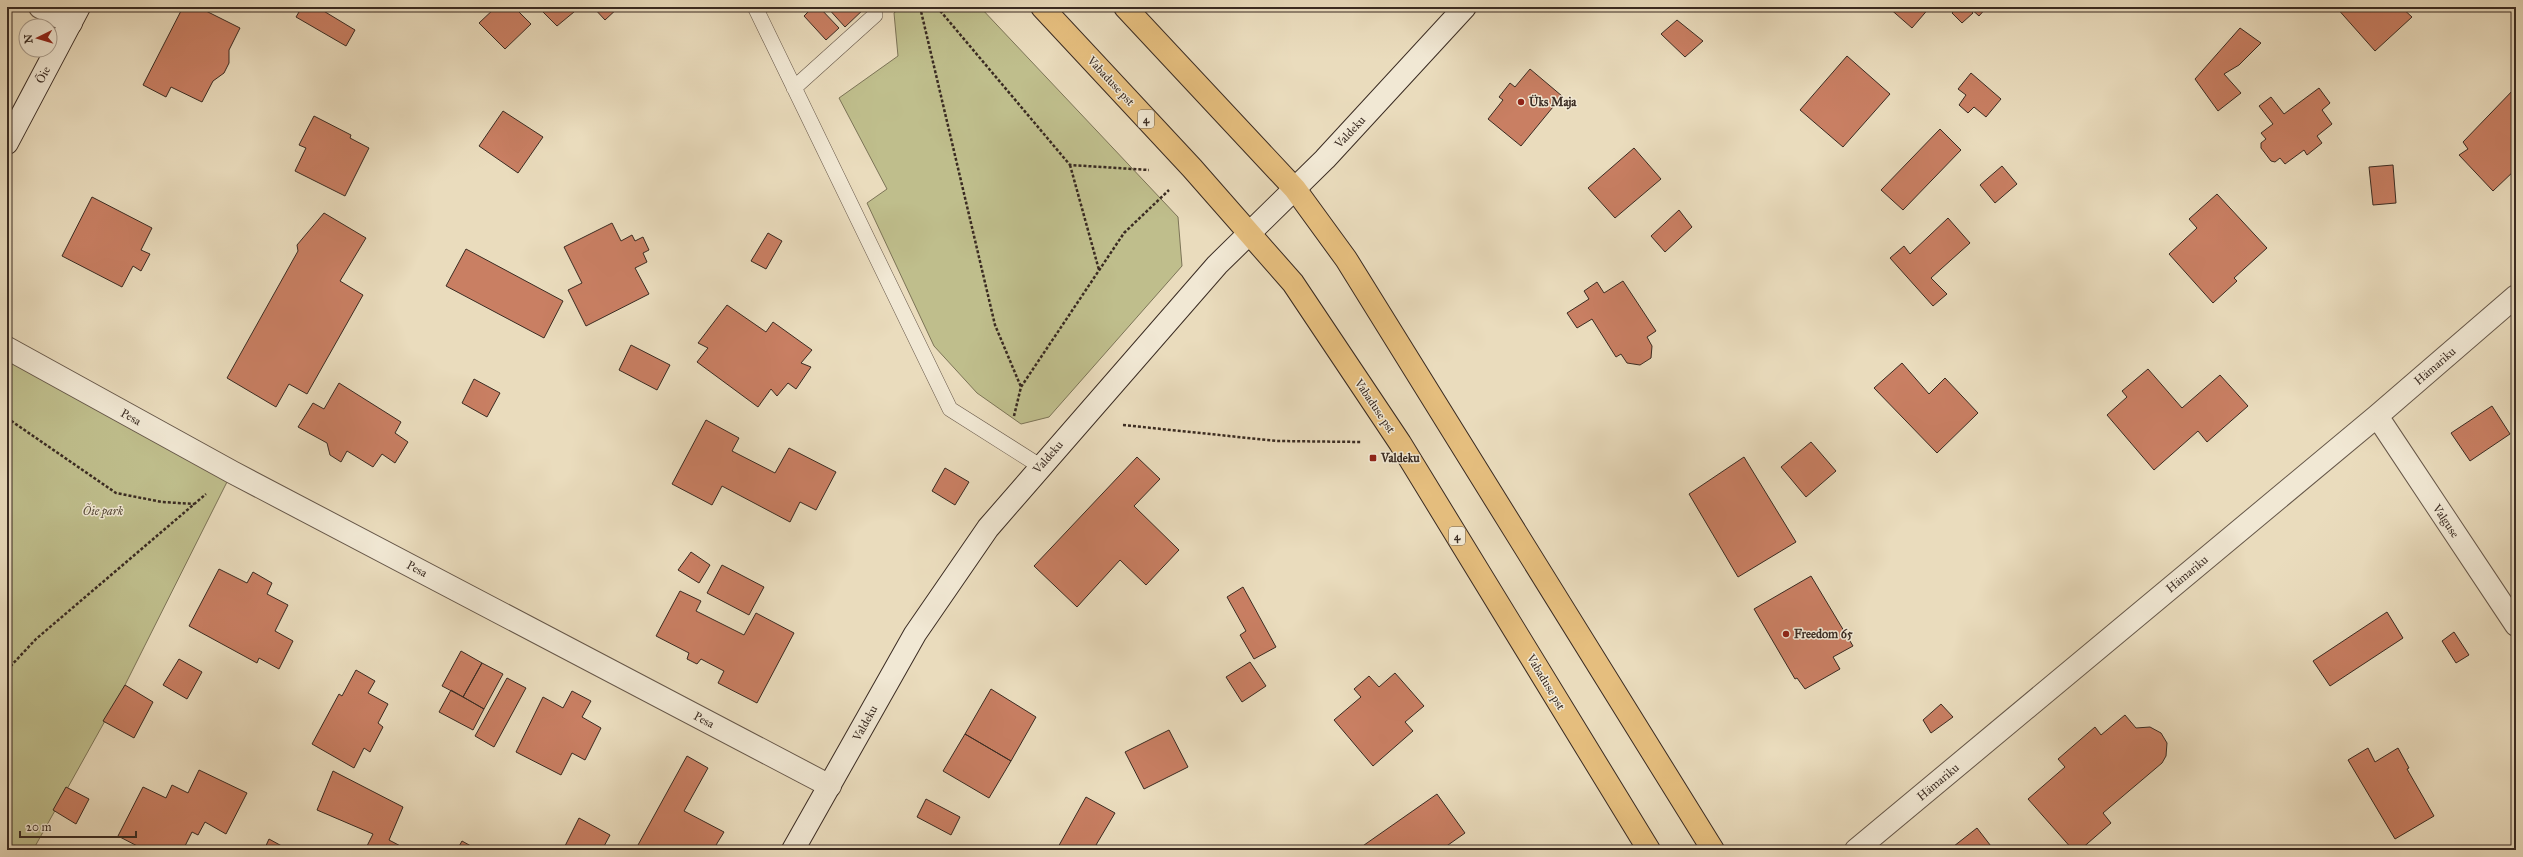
<svg xmlns="http://www.w3.org/2000/svg" width="2523" height="857" font-family="'IM FELL Great Primer',serif">
	<style>
		.green { fill: #bfbe8c; stroke: #7c7457 }
		.building { fill: #c97f63; stroke: #3a2b22 }
		.lines { fill: none; stroke-linecap: round; stroke-linejoin: round }
		.lane-casing { stroke: #665749; stroke-width: 16 }
		.street-casing { stroke: #665749; stroke-width: 24 }
		.secondary-casing { stroke: #3a2b22; stroke-width: 24 }
		.highway-casing { stroke: #3a2b22; stroke-width: 24 }
		.path { stroke: #3a2b22; stroke-width: 2.5; stroke-dasharray: 3 2; stroke-linecap: butt }
		.lane { stroke: #f1e8d4; stroke-width: 15 }
		.street { stroke: #f1e8d4; stroke-width: 22 }
		.secondary { stroke: #f1e8d4; stroke-width: 22 }
		.highway { stroke: #e5be7e; stroke-width: 22 }
		.poi-dot { fill: #8f2418; stroke: #f1e8d4; stroke-width: 1.5 }
		.labels { text-anchor: middle; stroke-width: 3; stroke-linejoin: round; paint-order: stroke }
		.shield { fill: #f1e8d4; stroke: #716457; stroke-width: 1 }
		.shield-label { font-size: 11px; font-weight: bold; fill: #3a2b22 }
		.street-label { font-size: 12px; fill: #3a2b22; stroke: #f1e8d4 }
		.poi-label { font-size: 12px; font-weight: bold; fill: #3a2b22; stroke: #f1e8d4; text-anchor: start }
		.park-label { font-size: 12px; font-style: italic; fill: #554837; stroke: #f1e8d4 }
	</style>
	<rect width="100%" height="100%" fill="#eadcbd"/>
	<filter id="stains"><feTurbulence type="fractalNoise" baseFrequency=".005" numOctaves="4"/><feColorMatrix values="0 0 0 0 .2 0 0 0 0 .09 0 0 0 0 .02 0 0 0 .5 -.17"/></filter>
	<radialGradient id="worn" r=".72"><stop offset=".6" stop-color="#630" stop-opacity="0"/><stop offset="1" stop-color="#630" stop-opacity=".3"/></radialGradient>
	<!-- green -->
	<path class="green" d="M901 7H980L1178 217 1182 266 1049 417 1021 424 977 393 934 346 867 203 887 189 839 98 898 56 894 13Z
		M7 348 232 472 125 685 33 850H7Z"/>
	<!-- building -->
	<path class="building" d="M183 7H198L240 28 229 50V63L224 73 213 81 202 102 171 87 166 97 143 85Z
		M302 7H317L355 30 346 46 296 17Z
		M496 7H514L531 24 505 49 479 23Z
		M538 7H580L557 26Z
		M593 7H619L605 20Z
		M813 7H819L839 28 826 40 804 16Z
		M827 7H866L845 27Z
		M1888 7H1930L1912 28Z
		M1958 7H1967L1973 13 1962 23 1952 13Z
		M1969 7H1987L1979 16Z
		M2336 7H2401L2412 17 2375 51Z
		M1677 20 1703 41 1685 57 1661 34Z
		M2240 28 2261 43 2239 65 2224 74 2241 93 2218 111 2195 79Z
		M1847 56 1890 94 1843 147 1800 110Z
		M1530 69 1562 96 1521 146 1488 119 1503 100 1499 97 1510 83 1515 87Z
		M1971 73 2001 99 1986 117 1974 107 1968 113 1959 105 1966 95 1958 89Z
		M2516 87V169L2493 191 2459 155 2468 149 2463 142Z
		M2319 88 2330 103 2322 110 2332 124 2317 136 2322 143 2307 155 2304 150 2285 164 2280 158 2275 162 2271 161 2261 148V143L2266 139 2261 133 2273 124 2259 106 2271 97 2284 114Z
		M503 111 543 137 518 173 479 146Z
		M314 116 351 135 350 138 369 148 345 196 295 171 306 148 299 145Z
		M1940 129 1961 150 1903 210 1881 190Z
		M1634 148 1661 179 1615 218 1588 188Z
		M2393 165 2396 203 2373 205 2369 167Z
		M2002 166 2017 184 1995 203 1980 185Z
		M2217 194 2267 248 2234 278 2237 281 2213 303 2169 254 2197 228 2189 219Z
		M92 197 152 228 141 250 150 254 141 271 133 266 122 287 62 256Z
		M1679 210 1692 227 1665 252 1651 236Z
		M324 213 366 238 340 281 363 295 307 394 289 384 276 407 227 378 298 251 297 245Z
		M1948 218 1970 243 1931 278 1947 294 1933 306 1890 258 1904 246 1910 254Z
		M612 223 621 241 632 235 635 241 643 237 649 250 643 253 647 262 635 268 649 294 586 326 568 290 582 283 564 247Z
		M768 233 782 241 766 269 751 261Z
		M466 249 563 301 544 338 446 286Z
		M1623 281 1656 331 1647 337 1652 346 1651 358 1640 365 1627 363 1621 354 1616 357 1592 319 1577 328 1567 313 1589 299 1584 291 1597 282 1604 293Z
		M727 305 766 332 773 322 812 350 801 363 811 367 796 389 788 383 777 396 771 389 758 407 697 362 708 348 698 343Z
		M631 345 670 365 657 390 619 370Z
		M1902 363 1929 394 1945 378 1978 413 1937 453 1874 388Z
		M2148 369 2182 408 2220 375 2248 406 2207 442 2198 431 2154 470 2107 415 2127 397 2122 391Z
		M474 379 500 393 487 417 462 403Z
		M339 383 401 422 395 433 408 442 395 463 382 454 373 467 347 451 341 462 330 455 327 443 298 427 313 403 324 409Z
		M2492 406 2510 434 2470 461 2451 433Z
		M706 420 739 438 732 451 775 473 789 448 836 472 816 510 800 502 790 522 722 486 712 505 672 484Z
		M1811 442 1836 471 1806 497 1781 467Z
		M1137 457 1160 479 1134 506 1179 550 1146 585 1120 560 1077 607 1034 566Z
		M1744 457 1796 542 1738 577 1689 494Z
		M945 468 969 482 955 505 932 491Z
		M691 552 710 565 699 583 678 570Z
		M722 565 764 587 749 615 707 593Z
		M219 569 247 583 253 572 272 583 267 594 288 605 275 631 293 641 279 669 259 658 257 663 189 626Z
		M1811 576 1853 646 1833 657 1840 669 1805 689 1797 678 1795 679 1754 609Z
		M1243 587 1276 647 1254 659 1240 635 1246 631 1227 597Z
		M680 591 701 601 696 611 744 635 756 613 794 633 757 703 718 683 724 671 701 659 697 664 687 659 689 653 656 636Z
		M2387 612 2403 638 2330 686 2313 661Z
		M2454 632 2469 655 2456 663 2442 641Z
		M461 651 482 663 463 697 442 686Z
		M179 659 202 672 187 699 163 685Z
		M1250 662 1266 686 1242 702 1226 677Z
		M482 663 503 674 484 709 463 697Z
		M356 670 375 681 368 693 388 704 378 723 383 727 370 752 364 748 354 768 312 744 339 694 342 696Z
		M1395 673 1424 706 1405 722 1413 731 1373 766 1334 720 1361 697 1354 689 1369 676 1379 687Z
		M507 678 526 688 494 747 475 736Z
		M125 685 153 702 134 738 103 721Z
		M991 689 1036 717 1011 761 965 734Z
		M451 690 484 709 473 730 439 712Z
		M572 691 591 701 582 717 601 728 585 760 572 753 561 775 516 752 543 697 563 708Z
		M1941 704 1953 717 1931 733 1923 720Z
		M2125 715 2136 728 2150 727 2161 733 2167 743 2166 756 2162 763 2103 813 2111 823 2080 850H2073L2028 799 2065 767 2058 759 2095 727 2101 735Z
		M1169 730 1188 767 1144 789 1125 752Z
		M965 734 1011 761 989 798 943 771Z
		M2368 748 2375 762 2398 748 2409 768 2407 769 2434 816 2395 839 2348 760Z
		M687 756 708 768 684 811 724 832 713 850H646L638 845Z
		M199 770 247 793 226 834 205 822 198 835 192 832 183 850H145L118 836 143 787 166 798 172 785 188 793Z
		M333 771 403 807 389 840 408 850H365L373 834 317 810Z
		M66 787 89 799 76 824 53 810Z
		M1437 794 1465 833 1441 850H1357Z
		M1086 797 1115 813 1096 845 1104 849 1059 850 1057 849Z
		M926 799 960 817 951 835 917 817Z
		M579 818 610 835 602 850H563Z
		M1977 828 1994 850H1949Z
		M269 839 289 850H264Z
		M462 841 478 850H457Z"/>
	<g class="lines">
		<defs>
			<path id="lane" d="M755 7 950 409 1040 466
				M794 88 875 15"/>
			<path id="street" d="M40 7 71 23
				M7 348 232 472 830 786
				M2377 416 2516 625
				M1856 850 2377 416 2516 296"/>
			<path id="secondary" d="M7 143 79 7
				M793 850 915 634 988 528 1217 265 1325 159 1465 7"/>
			<path id="highway" d="M1042 7 1192 168 1293 283 1400 443 1649 850
				M1125 7 1295 189 1346 259 1713 850"/>
		</defs>
		<!-- lane casing -->
		<use href="#lane" class="lane-casing"/>
		<!-- street casing -->
		<use href="#street" class="street-casing"/>
		<!-- secondary casing -->
		<use href="#secondary" class="secondary-casing"/>
		<!-- highway casing -->
		<use href="#highway" class="highway-casing"/>
		<!-- path -->
		<path class="path" d="M920 7 995 325 1021 387
			M937 7 1070 165 1149 170
			M1070 165 1099 270
			M1014 416 1021 387 1124 233 1169 190
			M7 418 116 493 162 502 194 504
			M1123 425 1277 441 1361 442
			M7 670 36 639 206 494"/>
		<!-- lane -->
		<use href="#lane" class="lane"/>
		<!-- street -->
		<use href="#street" class="street"/>
		<!-- secondary -->
		<use href="#secondary" class="secondary"/>
		<!-- highway -->
		<use href="#highway" class="highway"/>
	</g>
	<!-- markers -->
	<g class="poi-dot">
		<circle cx="1521" cy="102" r="4"/>
		<rect x="1369" y="454" width="8" height="8" rx="2"/>
		<circle cx="1786" cy="634" r="4"/>
	</g>
	<g class="labels">
		<!-- shield labels -->
		<g class="shield">
			<rect x="1138" y="110" width="16" height="18" rx="3"/>
			<rect x="1449" y="527" width="16" height="18" rx="3"/>
		</g>
		<g class="shield-label">
			<text x="1146" y="123">4</text>
			<text x="1457" y="540">4</text>
		</g>
		<!-- street labels -->
		<g class="street-label">
			<text transform="translate(43 75) rotate(-62)" y="4">Õie</text>
			<text transform="translate(1111 81) rotate(47)" y="4">Vabaduse pst</text>
			<text transform="translate(1350 132) rotate(-47)" y="4">Valdeku</text>
			<text transform="translate(2435 366) rotate(-41)" y="4">Hämariku</text>
			<text transform="translate(1375 406) rotate(56)" y="4">Vabaduse pst</text>
			<text transform="translate(131 417) rotate(29)" y="4">Pesa</text>
			<text transform="translate(1048 457) rotate(-49)" y="4">Valdeku</text>
			<text transform="translate(2446 521) rotate(56)" y="4">Valguse</text>
			<text transform="translate(417 569) rotate(28)" y="4">Pesa</text>
			<text transform="translate(2187 574) rotate(-40)" y="4">Hämariku</text>
			<text transform="translate(1546 682) rotate(59)" y="4">Vabaduse pst</text>
			<text transform="translate(704 720) rotate(28)" y="4">Pesa</text>
			<text transform="translate(865 723) rotate(-61)" y="4">Valdeku</text>
			<text transform="translate(1938 782) rotate(-40)" y="4">Hämariku</text>
		</g>
		<!-- poi labels -->
		<g class="poi-label">
			<text x="1529" y="106">Üks Maja</text>
			<text x="1381" y="462">Valdeku</text>
			<text x="1794" y="638">Freedom 65</text>
		</g>
		<!-- park labels -->
		<g class="park-label">
			<text x="103" y="515">Õie park</text>
		</g>
	</g>
	<!-- margin -->
	<rect width="2523" height="857" fill="none" stroke="#eadcbd" stroke-width="24"/>
	<rect x="8" y="8" width="2507" height="841" fill="none" stroke="#3a2b22" stroke-width="2"/>
	<rect x="12" y="12" width="2499" height="833" fill="none" stroke="#3a2b22"/>
	<!-- north arrow -->
	<g transform="translate(38 38) rotate(265)"><circle r="19" fill="#f1e8d4" stroke="#a89c8d"/>
	<path d="M0-3L7 15L0 10L-7 15Z" fill="#8f2418"/>
	<text y="-6" font-size="11" font-weight="bold" text-anchor="middle" fill="#3a2b22">N</text>
	</g>
	<!-- scale -->
	<path d="M20 831v6h116v-6" fill="none" stroke="#3a2b22" stroke-width="2"/>
	<text x="26" y="831" font-size="12" fill="#3a2b22" stroke="#f1e8d4" stroke-width="3" paint-order="stroke">20 m</text>
	<rect width="100%" height="100%" filter="url(#stains)"/>
	<rect width="100%" height="100%" fill="url(#worn)"/>
</svg>
